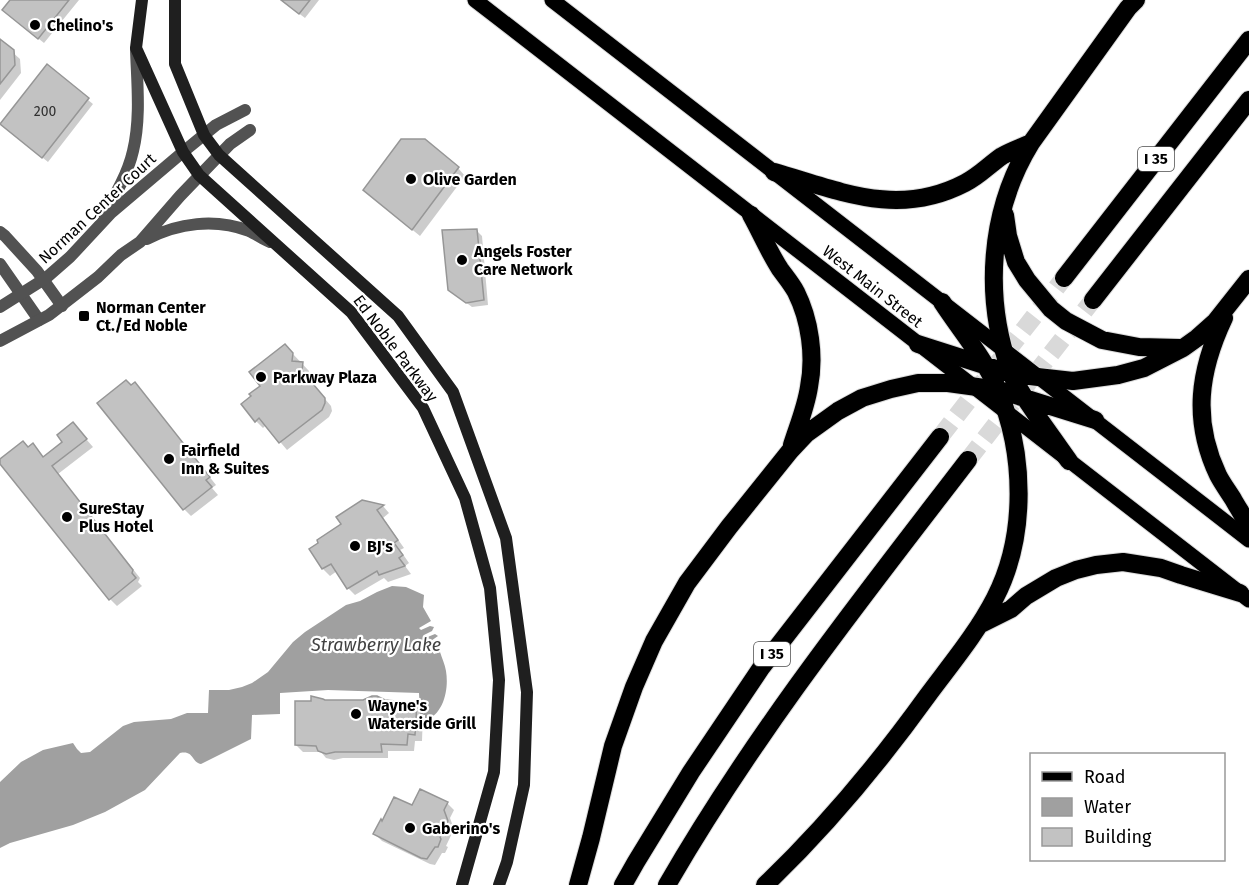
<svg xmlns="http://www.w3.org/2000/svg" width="1249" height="885" font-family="'Fira Sans',sans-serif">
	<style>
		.water { fill: #a0a0a0 }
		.shadow { fill: #0003 }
		.building { fill: #c2c2c2; stroke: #969696; stroke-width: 1.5 }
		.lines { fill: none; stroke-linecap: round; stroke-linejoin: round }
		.motorway-tunnel { stroke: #d9d9d9; stroke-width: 18; stroke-dasharray: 18 9; stroke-linecap: butt }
		.primary-casing { stroke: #dbdbdb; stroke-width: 17 }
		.motorway-casing { stroke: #dbdbdb; stroke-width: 20 }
		.minor { stroke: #525252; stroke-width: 12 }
		.tertiary { stroke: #525252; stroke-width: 12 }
		.secondary { stroke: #1f1f1f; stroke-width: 12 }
		.primary { stroke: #000; stroke-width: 15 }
		.motorway { stroke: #000; stroke-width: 18 }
		.poi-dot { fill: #000; stroke: #fff; stroke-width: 2 }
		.labels { text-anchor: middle; stroke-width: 4.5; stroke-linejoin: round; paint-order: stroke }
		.number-label { font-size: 14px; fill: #303030 }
		.shield { fill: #fff; stroke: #4c4c4c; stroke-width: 1.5 }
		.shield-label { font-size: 15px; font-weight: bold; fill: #000 }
		.poi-label { font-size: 16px; font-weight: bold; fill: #000; stroke: #fff; text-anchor: start }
		.street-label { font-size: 16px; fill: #000; stroke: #fff }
		.water-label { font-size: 18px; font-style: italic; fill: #414141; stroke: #fff }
	</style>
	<rect width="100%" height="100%" fill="#fff"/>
	<!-- water -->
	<path class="water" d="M392 586 406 587 424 595 423 607 431 621 419 628 421 630 430 626 434 627 432 631 424 635 425 638 435 634 438 636 428 643 429 646 439 642 442 644 440 647 432 651 434 654 440 652C442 658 445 665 446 671 449 689 444 714 425 721V715H420L419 693 328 690 280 693V714L252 715 251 739 201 764C191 762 194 750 180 753L145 790 105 812 73 825 10 843 0 848V782L21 762 43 750 73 743 77 749 81 753 90 752 123 726 134 722 171 719 187 713H208L209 690H229L242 687 252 683 268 672 293 642 305 632 346 605 360 601 377 592Z"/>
	<!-- shadow -->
	<path class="shadow" d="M12 0H79L44 43 9 15Z
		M281 0H319L305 18Z
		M0 41 20 59 21 73 0 100Z
		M47 67 93 104 48 162 7 129Z
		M458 168 465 176 420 236 372 197Z
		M476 230 482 236 488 305 472 307 456 295Z
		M292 353 309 371 308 379 331 406 332 411 329 417 287 450 266 425 263 428 256 421 262 386Z
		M135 384 142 391 216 485 212 488 218 495 191 516 184 509Z
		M73 424 93 447 58 474 140 578 138 582 142 586 117 606 110 599 0 461 29 448 33 445 44 458 64 442Z
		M362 502 383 506 389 513 383 518 404 548 400 550 409 563 405 566 411 574 388 582 384 578 355 595 348 588 337 571 330 576 323 569 311 549 343 524Z
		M385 701 416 705 423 712 422 741H415L414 751H388V758H343L334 760 326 758 321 752H303L296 745 325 702Z
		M447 803 454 810 450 818 454 829 446 846 448 847 445 853H442L435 865 430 864 382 841 375 834 413 807Z"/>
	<!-- building -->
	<path class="building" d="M10 0H69L38 39 2 10Z
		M281 0H310L299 14Z
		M0 39 14 50 15 65 0 84Z
		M47 64 89 98 42 158 0 124Z
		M401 139H425L459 167 412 230 363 190Z
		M477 229 484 300 466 303 448 290 442 230Z
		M285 344 293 353 292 361 303 362 302 371 325 398V403L322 410 279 443 259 418 255 422 241 404 251 396 249 394 260 386 249 372Z
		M126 380 131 385 135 382 210 477 206 480 212 487 183 510 97 403Z
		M73 422 87 439 52 466 133 570 132 573 136 578 109 600 0 464V459L23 441 28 447 33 443 43 457 62 442 57 435Z
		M362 500 384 505 377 510 398 540 394 543 403 555 399 558 405 566 379 575 377 571 347 589 331 564 322 569 309 549 318 543 317 540 341 524 336 517Z
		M311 696 323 699 325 700H363L372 696H377L385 700 417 703 415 735 408 734 407 745 381 744 382 752H335L326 754 318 751 316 746 295 745V701H311Z
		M420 789 448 802 444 810 448 821 440 837 441 839 438 847H435L427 859 421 858 373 834 381 819 382 821 394 797 412 805Z"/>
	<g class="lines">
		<!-- motorway-tunnel -->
		<path class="motorway-tunnel" d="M940 437 1064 278
			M968 460 1093 300"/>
		<defs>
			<path id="primary" d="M475 0 1249 600
				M552 0 1249 540"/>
			<path id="motorway" d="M774 172C840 191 898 218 965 183 979 176 989 165 1002 156 1011 151 1022 147 1031 143
				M751 215C761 233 769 252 780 269 785 276 791 283 796 292 810 320 815 356 809 387 806 407 798 426 792 445
				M1005 215 1008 236 1016 262 1027 280 1051 309 1066 321 1102 340 1139 347 1180 348
				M1064 278 1249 40
				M1093 300 1249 100
				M1224 318C1199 371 1192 420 1218 475 1222 483 1228 491 1233 499 1238 508 1244 517 1249 527
				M918 344 1012 374 1073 381 1118 375 1144 368 1183 348 1197 338 1215 322 1249 279
				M1069 461C1058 446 1048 431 1037 416 1028 402 1017 388 1011 373 983 298 989 211 1031 143L1128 8 1136 0
				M979 625 1011 609 1026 596 1056 578 1076 570 1096 565 1123 562 1161 568 1181 575 1240 593
				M578 885 591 838 613 746 634 687 654 641 687 583 729 527 790 451 806 434 838 411 862 398 891 389 918 383H948L999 390 1095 420
				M623 885 636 862 691 772 761 668 940 437
				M667 885C754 734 862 598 968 460
				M765 885C826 827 879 763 928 695 951 664 977 633 995 598 1027 536 1025 453 998 390 985 359 961 331 942 302"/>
		</defs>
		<!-- primary casing -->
		<use href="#primary" class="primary-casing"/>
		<!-- motorway casing -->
		<use href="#motorway" class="motorway-casing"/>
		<!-- minor -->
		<path class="minor" d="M0 232 5 236 37 271 62 306
			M0 264 39 320"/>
		<!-- tertiary -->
		<path class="tertiary" d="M104 214C116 194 128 173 133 151 141 118 137 82 136 49
			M147 239C178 223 215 218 249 231 256 234 263 239 270 242
			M0 307 46 278 70 257 111 213 183 152 216 125 245 110
			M0 341 49 315 98 277 121 255 140 242 180 196 230 144 250 130"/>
		<!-- secondary -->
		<path class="secondary" d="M142 0 136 48 183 152 199 175 351 312 423 408 465 498 490 588 499 680 494 772 462 885
			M175 0V64L204 135 219 155 398 316 453 392 506 538 527 692 524 785 507 862 499 885"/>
		<!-- primary -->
		<use href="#primary" class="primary"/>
		<!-- motorway -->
		<use href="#motorway" class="motorway"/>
	</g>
	<!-- markers -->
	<g class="poi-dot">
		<circle cx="35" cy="25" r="6"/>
		<circle cx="411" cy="179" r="6"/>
		<circle cx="462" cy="260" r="6"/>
		<rect x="78" y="310" width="12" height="12" rx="3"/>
		<circle cx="261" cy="377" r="6"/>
		<circle cx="169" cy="459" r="6"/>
		<circle cx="67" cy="517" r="6"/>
		<circle cx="355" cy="546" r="6"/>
		<circle cx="356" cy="714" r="6"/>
		<circle cx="410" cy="828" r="6"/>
	</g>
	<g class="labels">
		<!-- number labels -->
		<g class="number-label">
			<text x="45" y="116">200</text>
		</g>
		<!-- shield labels -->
		<g class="shield">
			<rect x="1138" y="147" width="36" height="24" rx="4.5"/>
			<rect x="754" y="642" width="36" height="24" rx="4.5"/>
		</g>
		<g class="shield-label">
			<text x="1156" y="164">I 35</text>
			<text x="772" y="659">I 35</text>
		</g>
		<!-- poi labels -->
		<g class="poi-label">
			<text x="47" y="31">Chelino's</text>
			<text x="423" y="185">Olive Garden</text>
			<text x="474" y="257">Angels Foster<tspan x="474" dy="18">Care Network</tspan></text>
			<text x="96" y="313">Norman Center<tspan x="96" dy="18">Ct./Ed Noble</tspan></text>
			<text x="273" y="383">Parkway Plaza</text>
			<text x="181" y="456">Fairfield<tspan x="181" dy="18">Inn &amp; Suites</tspan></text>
			<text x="79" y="514">SureStay<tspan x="79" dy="18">Plus Hotel</tspan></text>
			<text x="367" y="552">BJ's</text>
			<text x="368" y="711">Wayne's<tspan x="368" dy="18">Waterside Grill</tspan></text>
			<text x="422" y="834">Gaberino's</text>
		</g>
		<!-- street labels -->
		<g class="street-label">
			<text transform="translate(97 208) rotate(-43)" y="6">Norman Center Court</text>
			<text transform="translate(873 286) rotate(38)" y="6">West Main Street</text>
			<text transform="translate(396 348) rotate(53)" y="6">Ed Noble Parkway</text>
		</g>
		<!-- water labels -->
		<g class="water-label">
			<text x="376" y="651">Strawberry Lake</text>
		</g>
	</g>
	<!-- legend -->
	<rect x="1030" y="753" width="195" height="108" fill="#ffffff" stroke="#999999" stroke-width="1.5"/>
	<rect x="1042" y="772" width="30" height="9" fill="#000000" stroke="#999999" stroke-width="1.5"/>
	<text x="1084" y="783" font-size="18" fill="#000000">Road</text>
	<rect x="1042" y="798" width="30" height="18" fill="#a0a0a0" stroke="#999999" stroke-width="1.5"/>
	<text x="1084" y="813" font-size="18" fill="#000000">Water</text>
	<rect x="1042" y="828" width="30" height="18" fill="#c2c2c2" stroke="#999999" stroke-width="1.5"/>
	<text x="1084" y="843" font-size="18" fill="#000000">Building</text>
</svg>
